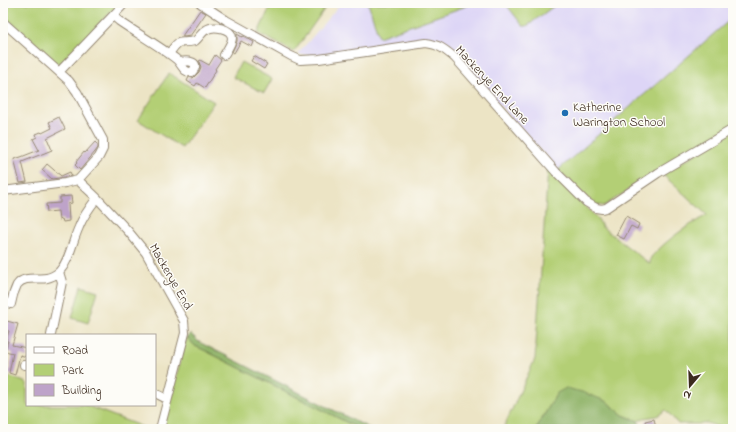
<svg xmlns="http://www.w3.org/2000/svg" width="736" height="432" font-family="'Indie Flower',sans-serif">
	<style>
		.built { fill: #ddd5f6 }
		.green { fill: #b3cf75; stroke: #777c4a }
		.forest { fill: #8eb266; stroke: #646e42 }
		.building { fill: #bea3c9 }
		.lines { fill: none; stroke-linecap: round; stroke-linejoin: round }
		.minor-casing { stroke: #948772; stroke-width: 10 }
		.minor { stroke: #fff; stroke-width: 8 }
		.poi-dot { fill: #1f6fb2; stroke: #fdfcf7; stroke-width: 1.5 }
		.labels { text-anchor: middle; stroke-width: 3; stroke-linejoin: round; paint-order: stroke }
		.street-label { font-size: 13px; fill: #3b2a1e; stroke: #fdfcf7 }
		.poi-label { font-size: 13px; fill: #3b2a1e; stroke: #fdfcf7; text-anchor: start }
	</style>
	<rect width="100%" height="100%" fill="#fdfcf7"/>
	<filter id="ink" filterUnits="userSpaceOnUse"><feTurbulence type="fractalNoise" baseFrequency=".025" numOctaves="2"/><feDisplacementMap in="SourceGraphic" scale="8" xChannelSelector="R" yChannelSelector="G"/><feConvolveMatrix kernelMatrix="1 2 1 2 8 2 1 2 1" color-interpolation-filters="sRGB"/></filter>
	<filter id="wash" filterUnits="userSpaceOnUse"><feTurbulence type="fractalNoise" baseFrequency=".012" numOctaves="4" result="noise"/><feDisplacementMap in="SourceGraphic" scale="16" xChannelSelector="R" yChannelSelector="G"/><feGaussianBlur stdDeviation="0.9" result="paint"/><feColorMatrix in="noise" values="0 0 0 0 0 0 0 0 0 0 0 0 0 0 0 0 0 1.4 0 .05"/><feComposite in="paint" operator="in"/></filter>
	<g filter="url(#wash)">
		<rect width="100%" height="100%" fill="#ece4c5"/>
		<!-- built -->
		<path class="built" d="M341 3H733V17L558 170 448 48 440 42 431 39 425 40 317 56 302 55 298 54Z"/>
		<!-- green -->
		<path class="green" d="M3 3H120L62 62 54 64 3 15Z
			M272 3H327L328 4 294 52 258 33Z
			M368 3H468L469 5 379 37Z
			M505 3H558L527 26H523Z
			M733 17V124L673 161 604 206 593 204 558 170Z
			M241 62 272 79 264 93 233 77Z
			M169 73 214 102 182 148 138 120Z
			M733 132V429H725L707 423 702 424H678L666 410 657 416 644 418 638 421 623 415 606 401 557 393 536 429H503L535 359 548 168 598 219 602 227 650 264 651 257C669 238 684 228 707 215L662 174Z
			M81 286 98 291 88 323 72 318Z
			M187 337 195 346 206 351 360 429H162Z
			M3 374 27 383V405H85L148 429H3Z"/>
		<!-- forest -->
		<path class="forest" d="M191 334 199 342 371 429H360L206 351 195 346 187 337Z
			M566 388 582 392 606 401 623 415 638 421 643 429H536L557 393Z"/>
		<g id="blocks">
			<!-- building -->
			<path class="building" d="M200 10 206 13 190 36 184 37 182 36Z
				M237 34 242 37 243 36 254 42 252 47 241 41 234 53 232 52 237 41Z
				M215 55 221 60 215 69 216 70 205 88 197 83 195 86 187 81 189 77 193 78 199 72 201 67 199 62 200 60 209 65Z
				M254 56 267 64 264 69 251 61Z
				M59 117 65 129 47 138 52 150 22 162 27 182 20 183 14 159 21 157 39 150 33 139 37 137 36 134 41 132 42 133 52 128 49 122Z
				M95 142 98 145V148L95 152 80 170 75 165 77 163 76 162 84 152 85 153Z
				M47 164 61 176 70 172 72 176 52 179 42 170Z
				M71 196 72 203 68 204 69 221 63 222 62 219 59 220 58 211 47 212 46 204 60 203V197Z
				M626 216 639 224 637 229 631 226 624 239 616 235Z
				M3 320 18 324 12 345 27 348V357L20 355 15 375 9 373 13 353 5 351 8 341H6L9 331 5 330V328L3 327Z
				M654 419 656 427 647 429 645 421Z"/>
		</g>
	</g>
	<g filter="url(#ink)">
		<use href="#blocks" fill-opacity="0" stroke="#948772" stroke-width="1"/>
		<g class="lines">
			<defs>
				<path id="minor" d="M200 3 226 20 291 56 300 60 319 59 426 43C440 45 444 49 455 58L556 172 586 202 596 208 602 209 606 208 658 173 733 129
					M113 16 119 21C138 34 158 45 176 59 182 64 183 73 192 72 201 62 189 60 180 62
					M3 22 69 81 77 92 103 140V149L99 157 78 180 65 183 3 191
					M169 54C181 36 178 45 195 41 199 38 202 32 206 30 213 25 232 28 232 38 232 43 227 50 224 55
					M59 72 125 3
					M78 180 97 198 128 231 146 253 184 321 185 333 160 429
					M11 304C12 298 14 291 17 285 24 275 38 280 47 278 52 277 55 275 59 272
					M51 335 62 282 59 272C70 260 72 242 79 227 83 216 90 207 97 198
					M24 365H27
					M155 393 167 399"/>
			</defs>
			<!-- minor casing -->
			<use href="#minor" class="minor-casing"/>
			<!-- minor -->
			<use href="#minor" class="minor"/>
		</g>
	</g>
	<!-- markers -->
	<circle class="poi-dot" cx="565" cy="113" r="4"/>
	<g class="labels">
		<!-- street labels -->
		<g class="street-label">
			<text transform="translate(493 84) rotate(47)" y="5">Mackerye End Lane</text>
			<text transform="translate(172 276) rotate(60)" y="5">Mackerye End</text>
		</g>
		<!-- poi labels -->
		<g class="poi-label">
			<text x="573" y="111">Katherine<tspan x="573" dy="15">Warington School</tspan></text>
		</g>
	</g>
	<!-- margin -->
	<rect width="736" height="432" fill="none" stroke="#fdfcf7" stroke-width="16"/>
	<!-- legend -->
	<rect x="26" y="334" width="130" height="72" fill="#fdfcf7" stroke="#afa8a0"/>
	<rect x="34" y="347" width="20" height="6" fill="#ffffff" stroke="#afa8a0"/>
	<text x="62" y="354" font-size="12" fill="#3b2a1e">Road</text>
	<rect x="34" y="364" width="20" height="12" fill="#b3cf75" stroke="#afa8a0"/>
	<text x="62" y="374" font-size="12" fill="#3b2a1e">Park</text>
	<rect x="34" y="384" width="20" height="12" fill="#bea3c9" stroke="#afa8a0"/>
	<text x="62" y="394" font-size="12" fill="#3b2a1e">Building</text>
	<!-- north arrow -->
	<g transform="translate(690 386) rotate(199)" stroke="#fdfcf7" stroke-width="3" paint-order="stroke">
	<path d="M0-3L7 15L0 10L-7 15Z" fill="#3b2a1e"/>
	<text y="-6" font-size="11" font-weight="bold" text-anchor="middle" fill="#3b2a1e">N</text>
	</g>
</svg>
